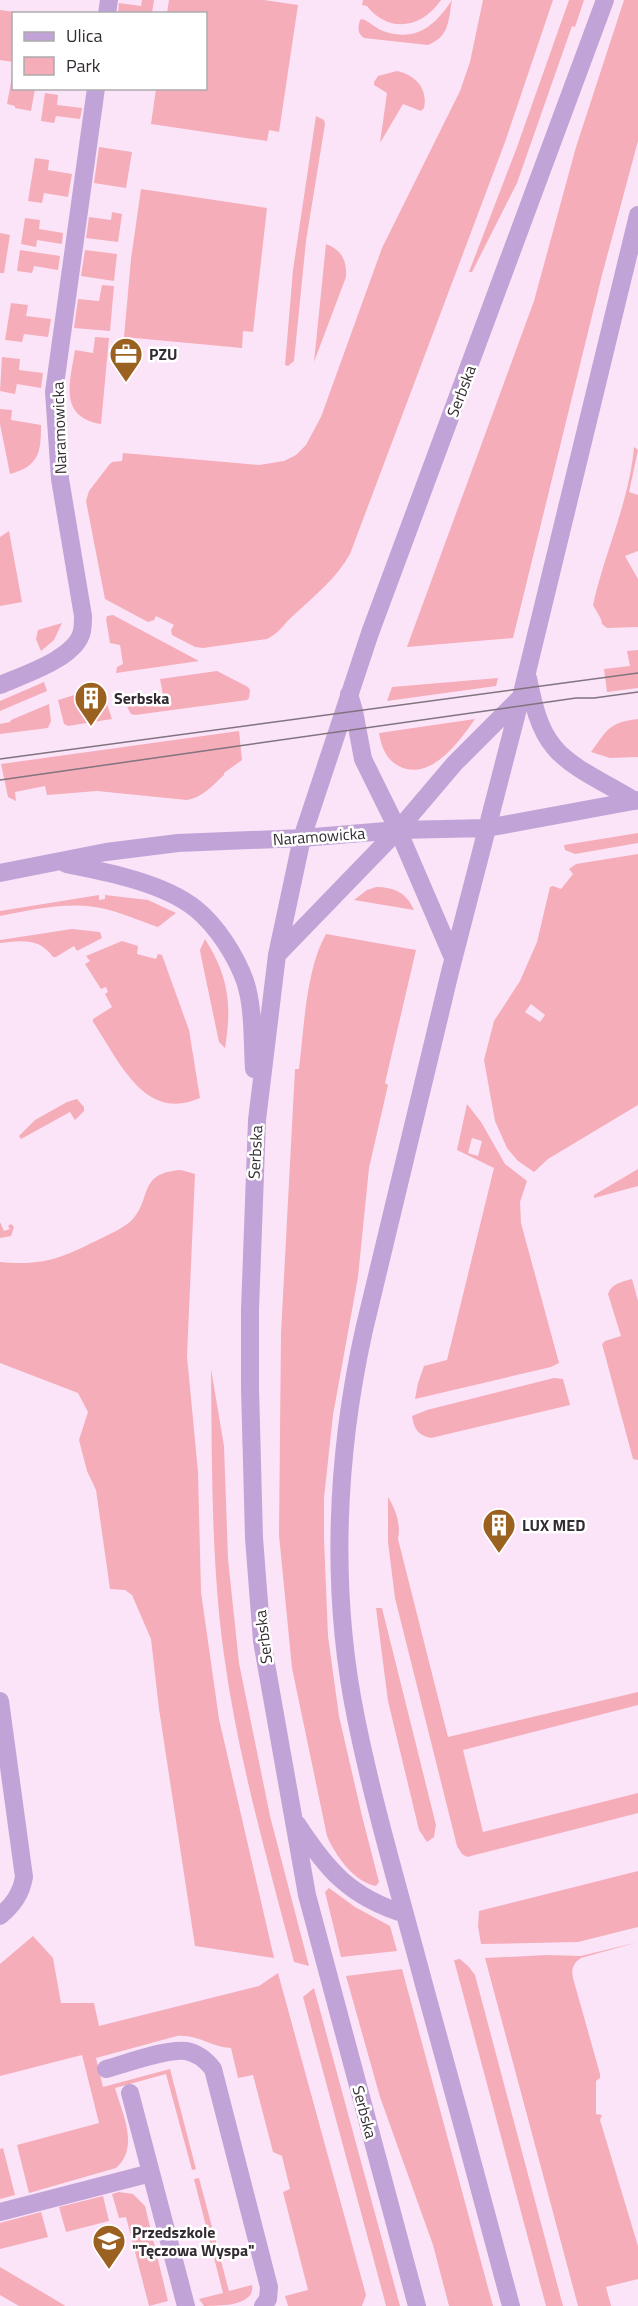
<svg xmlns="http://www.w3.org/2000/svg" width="638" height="2306" font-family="'Titillium Web',sans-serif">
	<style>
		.green { fill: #f5adb9; fill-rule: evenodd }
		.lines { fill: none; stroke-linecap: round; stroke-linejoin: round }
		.minor { stroke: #c2a3d7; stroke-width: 18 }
		.tertiary { stroke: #c2a3d7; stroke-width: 18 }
		.tram { stroke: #81737f; stroke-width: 1.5 }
		.labels { text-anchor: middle; stroke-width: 5; stroke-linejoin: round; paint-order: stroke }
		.poi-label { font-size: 16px; font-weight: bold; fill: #332b32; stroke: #fff; text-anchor: start }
		.street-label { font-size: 16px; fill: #332b32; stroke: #fff }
	</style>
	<rect width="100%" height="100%" fill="#fbe4f8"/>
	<!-- green -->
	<path class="green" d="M142 0H154L152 13H118L119 3 141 6Z
		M169 0H264L298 5 279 132 269 130 267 141 151 124 156 89 206 88V14L167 13Z
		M363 0H441C422 28 389 34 367 6L362 5Z
		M452 0C448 21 450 36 428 45L364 38C357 33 358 28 360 20L362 19C371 22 377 30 386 32 418 42 437 23 452 0Z
		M483 0H553L505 142 350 554C336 579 315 595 295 614 284 623 280 633 267 639L203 648 195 647 172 635 171 630 174 625 156 616 154 620 148 622 105 599 86 501 89 491 109 465 112 462 122 461 123 453 259 465 284 461 296 455 306 445 321 417 382 248 460 91 470 62Z
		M569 0H584L575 27 572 26 517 183 472 272H469L517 147Z
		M624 0H638V141L602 275 513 638 407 647 534 301 576 147Z
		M0 10 22 13 14 14 13 62 0 60Z
		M397 71C416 75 428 89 424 108L421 111 403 104 380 143 387 93 374 85V82L378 76Z
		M12 77H13L14 88 35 89 31 111 15 108V106L7 104Z
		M45 93 58 95 57 105 82 108 80 119 56 116 54 123 41 121Z
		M316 116 324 120 325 124 306 241 294 361 288 366 285 365 293 270Z
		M99 147 132 152 126 188 94 183Z
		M35 158 49 160 48 170 72 174 68 197 44 193 42 203 28 201Z
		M141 189 267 208 253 332 243 331 242 348 124 337 131 259Z
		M112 212 122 214 118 242 86 238 89 217 111 220Z
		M25 218 40 220 39 229 63 233 62 244 37 240 36 247 21 244Z
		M0 233 10 235 4 273H0Z
		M326 244C342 250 347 261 346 277L314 362Z
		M20 250 60 256 58 270 34 266 32 273 17 271Z
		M85 250 117 254 114 281 81 276Z
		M102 285 114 286 110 331 74 328 78 299 99 301Z
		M11 303 28 305 26 316 51 319 48 337 24 334 22 342 5 340Z
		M95 337 109 338 101 424C58 417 70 382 75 350L93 353Z
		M2 357 20 359 19 370 43 373 41 388 17 384 15 394 0 391Z
		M0 409 12 410 11 420 41 425C41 453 39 466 10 474L0 424Z
		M634 447 638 450 629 492 638 495V551L625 556 638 579V627L607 628 602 624 601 619 593 605C605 551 629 503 634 447Z
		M9 531 22 602 0 606V537Z
		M113 615 199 661 116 673 117 667 123 664 120 645 110 643 106 619 107 616Z
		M62 623 54 640 41 651 36 639 38 630Z
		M638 650V688L607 692 604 669 630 666 627 651Z
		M217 671 248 687 250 690 249 698 247 700 135 715 131 714 124 701 163 695 160 679Z
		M498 678 496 686 387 701 392 687Z
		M44 682 47 691 0 711V701Z
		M101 687 112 719 68 726 64 724 58 700Z
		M49 704 51 721 48 728 0 734V724L10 722 11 720Z
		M475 719C459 742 429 784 397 765 385 758 381 745 379 733Z
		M638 719V757L610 758 591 752C608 729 608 723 638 719Z
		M239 731 242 760 224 773V775C212 786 203 797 187 800L97 791 47 795 45 786 15 792 16 801 8 797 1 764Z
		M638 833V843L575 854 565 850 564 845Z
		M638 854V1105L548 1159 534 1172 518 1161 507 1148 495 1121 484 1060 494 1021 520 981 537 942 550 887 553 886 561 889 573 874 569 869 576 864ZM531 1004 545 1015 540 1022 525 1012Z
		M376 887C394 887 407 893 414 910L354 900 367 890Z
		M99 895V900L105 899V895L148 900 176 913 158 927C140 921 120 912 101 908 67 901 31 910 0 916V911Z
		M72 929 100 932 102 938 77 951 74 946 56 957H53C39 937 21 941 0 943V940Z
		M326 934 416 950 385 1083 388 1085 369 1168 358 1277 333 1415 324 1498V1539L328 1636 339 1716 362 1816 379 1882 376 1886C354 1882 335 1855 327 1836L292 1668 279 1535 281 1333 295 1069H299C304 1028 306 969 326 934Z
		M205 939C229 977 232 1005 225 1048L219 1042 201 956 200 950Z
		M122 941 138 946 137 954 156 959 158 954 162 955 189 1030 200 1098C144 1123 119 1060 93 1022V1019L112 1007 105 994 108 992 106 987 101 989 85 964 90 961 86 956Z
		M77 1099 84 1107V1111L75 1120 70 1112 21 1139 19 1136 35 1120 67 1102Z
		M467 1104 481 1122 505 1164 527 1181 520 1202 521 1223 559 1363 551 1367 415 1399 418 1383 424 1366 447 1360 494 1168 457 1150ZM472 1138 482 1141 478 1156 468 1153Z
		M638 1169V1186L594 1198V1195Z
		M181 1170 195 1174 187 1356 198 1472 201 1592 219 1719 274 1958 195 1946 159 1709 151 1639 132 1595 125 1590 110 1589 96 1490 87 1471 79 1440 88 1412 78 1393 0 1363V1262C46 1266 61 1258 102 1238 112 1233 125 1227 133 1219 152 1197 138 1173 181 1170Z
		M0 1222 4 1231 10 1229 8 1226 11 1224 14 1227 11 1236 0 1238Z
		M632 1279 638 1301V1460L633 1459 602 1344 605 1341 621 1336 608 1294C612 1283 622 1282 632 1279Z
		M211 1369 224 1446 228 1559 239 1663 270 1816 309 1966 294 1962C268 1861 238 1759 224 1655 211 1561 212 1464 211 1369Z
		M554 1378 563 1379 570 1405 431 1438C418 1435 414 1429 412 1416L427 1410Z
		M388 1497C396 1510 401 1524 398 1539L448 1737 638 1692V1705L463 1750 483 1832 638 1793V1813L467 1857 462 1854 457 1846 395 1598 388 1542Z
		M376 1608H382L436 1825 434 1837 427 1842 419 1830 388 1701Z
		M638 1871V1927L578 1942 481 1944 478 1926 479 1911Z
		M329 1888 355 1907 390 1926 397 1951 341 1957 325 1892Z
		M33 1936 53 1958 61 2003H94L99 2026 259 1986 278 1973 366 2295 362 2306H288L285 2296 308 2290 283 2192 290 2189 282 2156 273 2152 253 2075 238 2078 231 2048C211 2047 197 2034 177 2036L96 2058 103 2087 170 2069 196 2169 192 2170 166 2074 115 2088C122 2113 140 2147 116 2168L29 2193 17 2145 99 2123 82 2055 0 2076V1964Z
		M638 1942 581 1958C573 1963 571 1970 573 1978L600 2074V2078L596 2081V2114L602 2115 600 2120 638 2246V2279L606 2287 611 2306H578L485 1958 548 1955 581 1956Z
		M460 1959 469 1967 475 1975 563 2306H546L454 1960Z
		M402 1969 493 2306H449L433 2245 380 2097 346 1976Z
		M314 1988 396 2291 400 2306H386L384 2298 303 1997Z
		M3 2148 15 2195 0 2199V2149Z
		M199 2178 229 2291 252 2285C256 2306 220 2306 204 2306L199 2299 223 2293 194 2179Z
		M119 2192 133 2194 145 2206 168 2301 149 2306 126 2217 119 2218 112 2194Z
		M103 2196 109 2221 66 2232 59 2207Z
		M41 2212 48 2237 0 2249V2223Z
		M0 2267 64 2305 65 2306H19L0 2295Z"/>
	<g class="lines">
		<!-- minor -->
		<path class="minor" d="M107 14 109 0
			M0 685C23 675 77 658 82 631 83 626 83 621 83 616L60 479 54 392 96 88
			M0 1701 24 1877C21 1894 13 1905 0 1916
			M106 2069C125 2064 167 2048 186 2051 198 2053 206 2060 213 2069L269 2287 268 2299 263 2306
			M130 2093 186 2306
			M0 2212 151 2173"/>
		<!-- tertiary -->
		<path class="tertiary" d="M528 678C533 702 538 728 554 747 570 768 612 786 635 801
			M349 694 354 711 363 759 398 830 453 958
			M66 864C107 872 164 883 196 909 217 926 236 956 245 981 254 1008 252 1040 254 1069
			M0 873 106 852 178 843 302 838 398 830 487 828 638 800
			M277 955 398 830 455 763 521 697
			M297 1824C327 1870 350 1897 405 1914
			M417 2306 307 1895 262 1641 254 1538 250 1387V1310L257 1120 277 955 302 838 370 633 605 0
			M511 2306C482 2198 453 2089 423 1981 400 1894 374 1807 356 1718 330 1591 336 1456 364 1330L450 972 521 697 638 215"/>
		<!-- tram -->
		<path class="tram" d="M0 759 638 673
			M0 780 576 698H594L638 692"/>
	</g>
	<!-- icons -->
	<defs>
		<symbol id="office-pin" viewBox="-11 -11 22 30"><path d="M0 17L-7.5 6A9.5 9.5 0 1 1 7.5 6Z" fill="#9b6120" stroke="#fff"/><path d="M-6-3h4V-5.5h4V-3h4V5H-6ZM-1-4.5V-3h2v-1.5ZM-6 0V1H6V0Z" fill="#fff"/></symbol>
		<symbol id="building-pin" viewBox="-11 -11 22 30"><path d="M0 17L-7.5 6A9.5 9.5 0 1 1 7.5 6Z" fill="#9b6120" stroke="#fff"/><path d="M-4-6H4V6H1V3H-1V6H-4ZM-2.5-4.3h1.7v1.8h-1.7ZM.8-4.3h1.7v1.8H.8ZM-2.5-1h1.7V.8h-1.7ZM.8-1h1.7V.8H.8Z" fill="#fff"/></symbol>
		<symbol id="school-pin" viewBox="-11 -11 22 30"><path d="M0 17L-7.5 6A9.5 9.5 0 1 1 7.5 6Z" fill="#9b6120" stroke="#fff"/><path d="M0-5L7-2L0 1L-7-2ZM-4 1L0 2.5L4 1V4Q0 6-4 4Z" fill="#fff"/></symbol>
	</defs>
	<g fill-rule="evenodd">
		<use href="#office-pin" x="107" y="335" width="38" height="52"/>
		<use href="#building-pin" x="72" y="679" width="38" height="52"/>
		<use href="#building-pin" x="480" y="1506" width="38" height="52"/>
		<use href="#school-pin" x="90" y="2222" width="38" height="52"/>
	</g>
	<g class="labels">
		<!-- poi labels -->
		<g class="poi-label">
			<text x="149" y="360">PZU</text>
			<text x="114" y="704">Serbska</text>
			<text x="522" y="1531">LUX MED</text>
			<text x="132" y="2238">Przedszkole<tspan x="132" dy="18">"Tęczowa Wyspa"</tspan></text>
		</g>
		<!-- street labels -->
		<g class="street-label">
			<text transform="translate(461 391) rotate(-69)" y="6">Serbska</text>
			<text transform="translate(59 428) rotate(-92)" y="6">Naramowicka</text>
			<text transform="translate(319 836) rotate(-4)" y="6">Naramowicka</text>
			<text transform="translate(255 1152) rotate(-87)" y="6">Serbska</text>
			<text transform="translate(263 1637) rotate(-97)" y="6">Serbska</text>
			<text transform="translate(365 2112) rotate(75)" y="6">Serbska</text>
		</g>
	</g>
	<!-- legend -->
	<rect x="12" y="12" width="195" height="78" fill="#ffffff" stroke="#adaaad" stroke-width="1.5"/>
	<rect x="24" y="32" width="30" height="9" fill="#c2a3d7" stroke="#adaaad" stroke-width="1.5"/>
	<text x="66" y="42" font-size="18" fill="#332b32">Ulica</text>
	<rect x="24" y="57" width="30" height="18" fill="#f5adb9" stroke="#adaaad" stroke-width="1.5"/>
	<text x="66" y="72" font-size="18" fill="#332b32">Park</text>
</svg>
